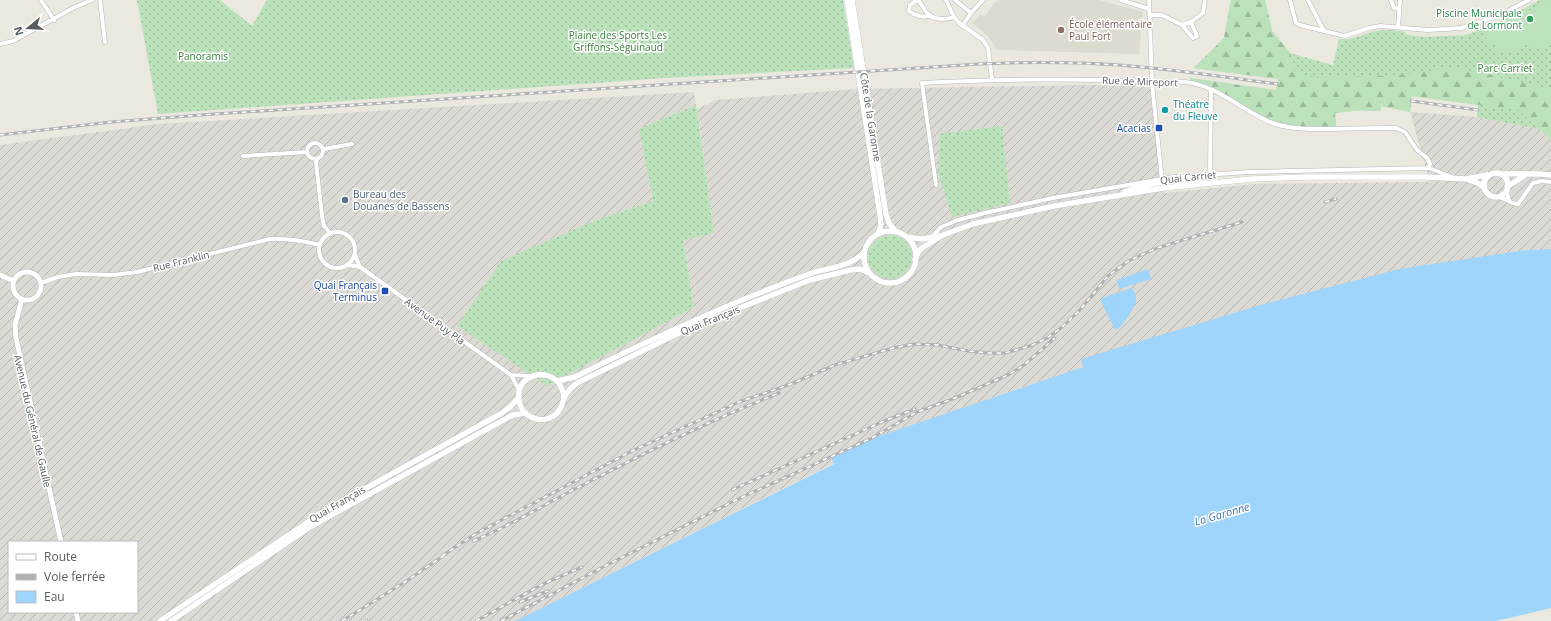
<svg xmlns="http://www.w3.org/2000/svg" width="1551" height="621" font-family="'Open Sans',sans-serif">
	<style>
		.industrial { fill: url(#industrial-furrows); fill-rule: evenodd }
		.education { fill: #dddad0 }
		.grass { fill: url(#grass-dots) }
		.forest { fill: url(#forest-firs) }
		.garden { fill: #bce2bc }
		.water { fill: #9fd4fb }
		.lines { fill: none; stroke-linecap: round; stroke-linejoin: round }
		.minor-casing { stroke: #b5b7bc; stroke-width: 5 }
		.tertiary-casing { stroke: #b5b7bc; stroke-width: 6 }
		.secondary-casing { stroke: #b3b6bc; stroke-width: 6 }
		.minor { stroke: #fff; stroke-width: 4 }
		.tertiary { stroke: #fff; stroke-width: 5 }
		.secondary { stroke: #fff; stroke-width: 5.5 }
		.rail-casing { stroke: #b0b1b1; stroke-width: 3 }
		.rail { stroke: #fff; stroke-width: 1.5; stroke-dasharray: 4.5; stroke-linecap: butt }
		.leisure-dot { fill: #2e9e5b; stroke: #fff; stroke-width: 1.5 }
		.education-dot { fill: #8d6e63; stroke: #fff; stroke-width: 1.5 }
		.culture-dot { fill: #0f9aa8; stroke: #fff; stroke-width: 1.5 }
		.transit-dot { fill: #1a4fb4; stroke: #fff; stroke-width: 1.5 }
		.service-dot { fill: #5c6f8a; stroke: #fff; stroke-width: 1.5 }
		.labels { text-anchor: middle; stroke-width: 3; stroke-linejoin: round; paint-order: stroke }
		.leisure-label { font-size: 10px; fill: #27864d; stroke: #fff; text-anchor: end }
		.education-label { font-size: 10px; fill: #785e54; stroke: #fff; text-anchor: start }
		.park-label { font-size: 10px; fill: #378039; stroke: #fff }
		.street-label { font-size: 10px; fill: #585c60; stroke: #fff }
		.culture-label { font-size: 10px; fill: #0d838f; stroke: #fff; text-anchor: start }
		.transit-label { font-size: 10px; fill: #164399; stroke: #fff; text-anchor: end }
		.service-label { font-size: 10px; fill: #4e5e75; stroke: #fff; text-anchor: start }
		.water-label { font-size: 11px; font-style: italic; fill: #417ab3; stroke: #fff }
	</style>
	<defs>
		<pattern id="industrial-furrows" width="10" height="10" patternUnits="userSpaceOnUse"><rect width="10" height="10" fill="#dcdad4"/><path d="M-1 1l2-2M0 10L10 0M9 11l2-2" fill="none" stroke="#b5b4af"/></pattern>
		<pattern id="grass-dots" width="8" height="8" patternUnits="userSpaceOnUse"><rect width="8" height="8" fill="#bce2bc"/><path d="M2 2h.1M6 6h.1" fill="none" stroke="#9cba9c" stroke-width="1.8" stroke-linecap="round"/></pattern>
		<pattern id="forest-firs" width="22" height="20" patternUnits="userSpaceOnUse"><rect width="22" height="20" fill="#bce2bc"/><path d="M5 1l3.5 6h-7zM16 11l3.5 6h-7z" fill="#9cba9c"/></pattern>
	</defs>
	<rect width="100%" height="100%" fill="#ebe8df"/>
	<!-- industrial -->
	<path class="industrial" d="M1154 84 1165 193 1254 184 1430 182 1410 112 1477 117 1538 128 1551 140V249L1526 250 1081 359 1083 367 873 438 831 458 834 463 515 621H0V145L159 124 694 92 696 105 639 129 653 201 596 220 501 261 457 326 547 386 694 307 683 239 714 233 697 109 716 100 856 89ZM9 542H137V612H9Z"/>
	<!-- education -->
	<path class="education" d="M999 0H1099L1143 12 1139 54 997 50 989 37 972 23 979 15 985 16 994 3Z"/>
	<!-- grass -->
	<path class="grass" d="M137 0H220L252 26 267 0H843L854 68 665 78 158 114Z
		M1231 0H1265L1272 31 1290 53 1333 65 1339 39C1353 41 1363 33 1376 31 1386 29 1395 30 1405 32V34L1422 37 1466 35 1501 21 1540 0H1551V131L1477 117 1478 105 1412 96 1410 112 1381 106V111H1363V110L1335 113 1336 126C1315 125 1289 127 1269 119 1247 110 1227 91 1205 84 1200 82 1195 82 1190 81V78L1276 90 1278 79 1194 68 1224 38Z
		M696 105 714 233 683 240 694 307 547 386 457 326 501 261 596 220 653 201 639 129Z
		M1002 126 1010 203 952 217 938 172 940 134Z
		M868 257a22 22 0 1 1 44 0a22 22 0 1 1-44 0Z"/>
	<!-- forest -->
	<path class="forest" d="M1231 0H1265L1272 31 1290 53 1295 72 1318 78 1401 75 1451 68 1474 71 1551 89V140L1518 110 1412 96 1410 112 1381 106V111H1363V110L1335 113 1336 126C1301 128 1278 126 1247 108 1226 96 1215 86 1190 81V78L1276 90 1278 79 1194 68 1224 38Z"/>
	<!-- garden -->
	<path class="garden" d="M1548 0H1551V44L1535 50 1532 43 1505 54 1503 51 1498 52 1495 45 1488 43 1483 30 1535 8Z"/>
	<!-- water -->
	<path class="water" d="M1551 249V608L1496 621H515L834 464 831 458 873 438 1083 367 1081 359 1264 304 1399 269 1526 250Z
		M1148 269 1151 279 1119 289 1117 280Z
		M1131 288C1135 291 1137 297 1136 302 1133 309 1122 329 1115 330L1101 302 1102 298Z"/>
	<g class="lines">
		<defs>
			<path id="minor" d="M41 0 54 20
				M100 0 105 42
				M917 0 910 5 909 11C914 15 925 19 930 15
				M918 0C922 4 924 10 928 14 934 20 947 20 954 17
				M946 0 954 17 959 23 983 40 988 48 992 79
				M955 0 971 13
				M1121 0 1149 9
				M1149 0 1152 83 1162 181
				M1290 0 1296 23 1300 25 1324 31
				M1308 0 1324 31 1345 36 1369 28 1380 26 1428 30 1462 28 1498 16 1529 0
				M1391 0 1394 8 1399 9
				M1149 15H1162L1182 25 1191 22 1203 13 1205 0
				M963 25 971 13 983 0
				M1182 25 1193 38 1197 36 1191 22
				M1398 27 1400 0
				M0 44 13 41 73 8 92 0
				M307 151a8 8 0 1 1 16 0a8 8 0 1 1-16 0Z
				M324 149 352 144
				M243 156 307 152
				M317 160 316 162 322 216 324 226 331 234
				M1210 175 1211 90
				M936 185 922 83C1000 79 1074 78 1152 82 1163 83 1174 81 1185 82 1218 85 1244 113 1275 124 1295 130 1314 129 1335 129 1355 128 1375 128 1396 128L1405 132 1417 150 1427 158 1430 164 1429 168
				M1506 191 1509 200
				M1498 197C1505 198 1511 204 1518 204L1533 183 1542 181 1551 182
				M319 250a18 18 0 1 1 36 0a18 18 0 1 1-36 0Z
				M932 237 941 227 958 220 985 213 1053 198 1174 177 1250 172 1429 168 1452 177
				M355 255 360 267
				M348 265 360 267 511 375 519 390
				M41 283 58 277 76 274 113 275 137 272 270 239C288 238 303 241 320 245
				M511 375 531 376"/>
			<path id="tertiary" d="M13 286a14 14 0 1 1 28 0a14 14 0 1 1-28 0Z
				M0 275 14 281
				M22 299 15 325 16 338 61 542
				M76 612 78 621"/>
			<path id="secondary" d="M847 0 880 215 881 225 878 234
				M852 0 886 214 889 223 896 232
				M1484 185a12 12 0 1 1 24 0a12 12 0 1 1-24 0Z
				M1502 174C1519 174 1535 173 1551 175
				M1469 180 1480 184 1484 188
				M1507 187 1525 175
				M1124 192C1147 183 1176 178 1200 183
				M864 257a26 26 0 1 1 52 0a26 26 0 1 1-52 0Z
				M907 237 922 239 939 236
				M915 259 919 251 922 248 943 235 973 224 1054 206 1163 188 1252 179 1308 177H1426L1466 179 1487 175
				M557 381 575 377C651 339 729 303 809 274 828 267 850 268 864 252
				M564 399C562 363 514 370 519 400 520 408 525 414 531 417 539 421 548 420 555 415 562 410 562 402 566 394 569 390 573 386 577 383L689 328 810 280 851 270 860 269 869 273
				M160 621 323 512 502 413 511 406 519 397
				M171 621 310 527 498 423 513 415 526 413"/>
		</defs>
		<!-- minor casing -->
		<use href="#minor" class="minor-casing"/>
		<!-- tertiary casing -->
		<use href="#tertiary" class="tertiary-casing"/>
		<!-- secondary casing -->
		<use href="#secondary" class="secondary-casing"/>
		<!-- minor -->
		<use href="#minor" class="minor"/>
		<!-- tertiary -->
		<use href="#tertiary" class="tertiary"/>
		<!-- secondary -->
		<use href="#secondary" class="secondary"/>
		<defs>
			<path id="rail" d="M1411 101 1478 110
				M0 135 111 122 214 114 979 64C1025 62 1072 62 1119 65 1172 69 1225 77 1277 84
				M1325 202 1336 199
				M732 490 884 421 915 409
				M473 541C510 526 545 504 581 486 646 452 711 420 779 393
				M442 556 477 533 632 451 739 402 791 384 835 365 893 348 914 344 938 345 968 351 988 353H1005L1030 346 1047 338 1061 328 1079 311 1108 276 1128 261 1157 248 1242 222
				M520 602 548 591
				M342 621 405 582 446 554
				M366 621 367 620
				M476 621 543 584 582 567
				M501 621 605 566 738 499 872 438 917 412 955 398 1008 375 1024 365 1055 338"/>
		</defs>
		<!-- rail casing -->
		<use href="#rail" class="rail-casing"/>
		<!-- rail -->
		<use href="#rail" class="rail"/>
	</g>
	<!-- markers -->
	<circle class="leisure-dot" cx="1530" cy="19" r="4"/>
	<circle class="education-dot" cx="1061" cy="30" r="4"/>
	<circle class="culture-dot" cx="1165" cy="110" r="4"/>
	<g class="transit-dot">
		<rect x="1155" y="124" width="8" height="8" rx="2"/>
		<rect x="381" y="287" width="8" height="8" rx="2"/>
	</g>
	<circle class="service-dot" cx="345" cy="200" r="4"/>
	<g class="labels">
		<!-- leisure labels -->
		<g class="leisure-label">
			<text x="1522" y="17">Piscine Municipale<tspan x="1522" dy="12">de Lormont</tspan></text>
		</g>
		<!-- education labels -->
		<g class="education-label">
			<text x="1069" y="28">École élémentaire<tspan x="1069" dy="12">Paul Fort</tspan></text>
		</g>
		<!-- park labels -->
		<g class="park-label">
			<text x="618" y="39">Plaine des Sports Les<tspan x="618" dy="12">Griffons-Séguinaud</tspan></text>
			<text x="203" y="60">Panoramis</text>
			<text x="1505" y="72">Parc Carriet</text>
		</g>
		<!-- street labels -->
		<g class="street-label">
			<text transform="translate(1140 81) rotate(2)" y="4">Rue de Mireport</text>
			<text transform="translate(871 117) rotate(81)" y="4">Côte de la Garonne</text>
			<text transform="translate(1188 177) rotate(-6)" y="4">Quai Carriet</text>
			<text transform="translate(181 261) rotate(-14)" y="4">Rue Franklin</text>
			<text transform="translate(710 320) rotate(-22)" y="4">Quai Français</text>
			<text transform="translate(435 321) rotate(36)" y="4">Avenue Puy Pla</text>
			<text transform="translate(33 421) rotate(77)" y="4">Avenue du Général de Gaulle</text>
			<text transform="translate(337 504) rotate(-30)" y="4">Quai Français</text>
		</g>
		<!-- culture labels -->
		<g class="culture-label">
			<text x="1173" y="108">Théatre<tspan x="1173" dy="12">du Fleuve</tspan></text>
		</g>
		<!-- transit labels -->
		<g class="transit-label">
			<text x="1151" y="132">Acacias</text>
			<text x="377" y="289">Quai Français<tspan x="377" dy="12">Terminus</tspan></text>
		</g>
		<!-- service labels -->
		<g class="service-label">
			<text x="353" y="198">Bureau des<tspan x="353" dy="12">Douanes de Bassens</tspan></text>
		</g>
		<!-- water labels -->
		<g class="water-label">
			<text transform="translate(1222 514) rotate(-16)" y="4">La Garonne</text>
		</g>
	</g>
	<!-- legend -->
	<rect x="8" y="541" width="130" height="72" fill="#ffffff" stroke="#bcbebf"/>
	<rect x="16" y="554" width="20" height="6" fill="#ffffff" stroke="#bcbebf"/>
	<text x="44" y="561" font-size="12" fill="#585c60">Route</text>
	<rect x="16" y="574" width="20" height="6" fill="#b0b1b1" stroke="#bcbebf"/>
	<text x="44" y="581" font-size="12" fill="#585c60">Voie ferrée</text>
	<rect x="16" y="591" width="20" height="12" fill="#9fd4fb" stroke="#bcbebf"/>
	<text x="44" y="601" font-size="12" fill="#585c60">Eau</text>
	<!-- north arrow -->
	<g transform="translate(28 28) rotate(252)" stroke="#ffffff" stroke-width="3" paint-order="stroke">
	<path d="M0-3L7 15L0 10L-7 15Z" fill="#585c60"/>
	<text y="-6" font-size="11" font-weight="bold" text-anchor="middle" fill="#585c60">N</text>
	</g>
</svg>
